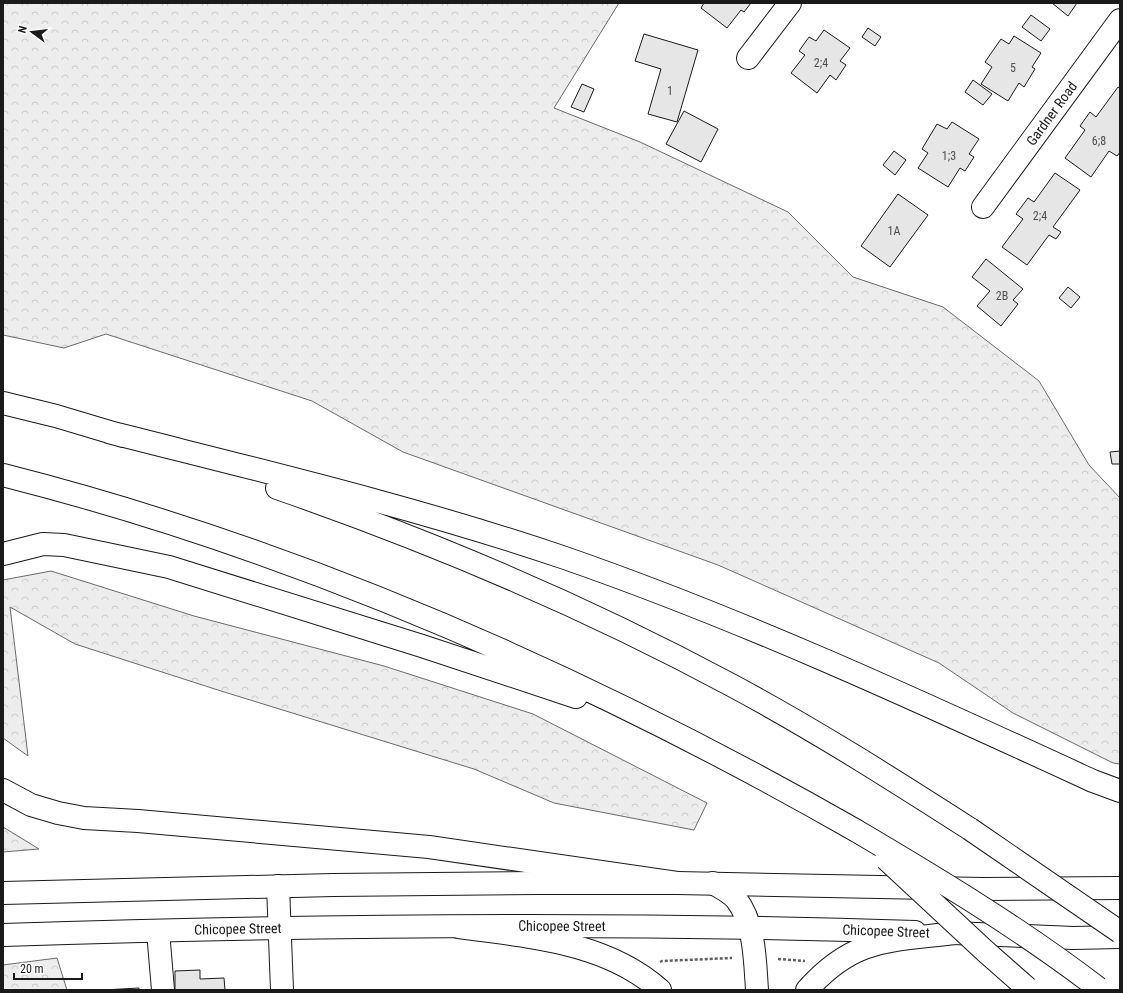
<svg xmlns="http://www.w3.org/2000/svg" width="1123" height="993" font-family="'Roboto Condensed',sans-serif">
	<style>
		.forest { fill: url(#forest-crowns); stroke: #6a6a6a }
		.building { fill: #e6e6e6; stroke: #1a1a1a }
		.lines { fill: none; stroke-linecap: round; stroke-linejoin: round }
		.minor-casing { stroke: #1a1a1a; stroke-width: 24 }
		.major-casing { stroke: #1a1a1a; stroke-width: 24 }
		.highway-casing { stroke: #1a1a1a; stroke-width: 24 }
		.path { stroke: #5f5f5f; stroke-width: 2.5; stroke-dasharray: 3 2; stroke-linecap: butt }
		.minor { stroke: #fff; stroke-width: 22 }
		.major { stroke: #fff; stroke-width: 22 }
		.highway { stroke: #fff; stroke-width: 22 }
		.highway-bridge-casing { stroke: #1a1a1a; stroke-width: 24; stroke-linecap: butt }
		.highway-bridge { stroke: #fff; stroke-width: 22 }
		.labels { text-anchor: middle; stroke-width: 3; stroke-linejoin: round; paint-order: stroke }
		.number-label { font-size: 12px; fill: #4d4d4d }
		.street-label { font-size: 14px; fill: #1a1a1a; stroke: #fff }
	</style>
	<defs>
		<pattern id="forest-crowns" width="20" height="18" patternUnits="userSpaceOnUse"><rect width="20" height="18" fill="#ededed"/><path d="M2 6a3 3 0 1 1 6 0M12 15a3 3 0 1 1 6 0" fill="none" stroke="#cbcbcb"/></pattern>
	</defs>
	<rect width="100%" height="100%" fill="#fff"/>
	<!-- forest -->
	<path class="forest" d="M3 3H619L554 108 640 142 788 212 853 277 943 307 1039 381 1089 465 1120 498V764L1113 763 1013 713 939 663 718 565 403 452 312 401 106 334 64 348 3 335Z
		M51 571 194 616 384 666 533 714 707 803 694 830 554 803 474 769 221 691 75 644 10 607 28 756 3 738V580Z
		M3 827 39 849 3 852Z
		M57 958 67 990H3V965Z"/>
	<!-- building -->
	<path class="building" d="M704 3H751L744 12 741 10 727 28 701 8Z
		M1052 3H1077L1068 16Z
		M1031 15 1050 29 1041 41 1022 27Z
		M868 28 881 37 875 46 862 37Z
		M824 30 850 48 840 61 846 65 836 80 830 75 817 93 791 73 805 55 799 51 809 37 816 41Z
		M644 34 698 50 677 122 648 114 661 69 635 61Z
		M1014 36 1041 53 1032 67 1035 69 1024 87 1019 83 1008 101 981 84 992 67 985 62 1001 39 1009 44Z
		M973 80 992 94 983 105 965 92Z
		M582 84 594 89 584 112 571 107Z
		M1118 87 1120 88V152L1117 156 1109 151 1091 177 1065 158 1085 130 1080 126 1090 112 1096 117Z
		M684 111 718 129 701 162 666 144Z
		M952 122 979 139 969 154 974 157 965 171 960 168 948 187 918 168 928 153 922 149 937 124 947 129Z
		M894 151 906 160 895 175 883 165Z
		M1055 173 1080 190 1053 227 1061 232 1056 239 1049 235 1027 265 1002 247 1023 219 1016 214 1028 198 1034 202Z
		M898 194 928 215 890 267 861 246Z
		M986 259 1023 289 1013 300 1018 304 1001 326 977 306 990 291 972 277Z
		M1068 287 1080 297 1071 308 1059 298Z
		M1120 451V464H1112L1110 452Z
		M200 970V979L224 978 225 990H175V971Z
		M139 988V990H103Z"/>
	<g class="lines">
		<defs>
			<g id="minor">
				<path d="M748 58 790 3"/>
				<path id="s1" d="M983 207 1120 20"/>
				<path d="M278 886 282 990"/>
				<path d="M158 931 163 990"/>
			</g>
			<g id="major">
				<path d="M3 893 333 885 538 883H677L983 889 1120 888"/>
				<path d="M953 933 1073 938 1120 937"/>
				<path id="s2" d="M3 935C307 925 611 922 915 932"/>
			</g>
			<path id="highway" d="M3 403 56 416 123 436
				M109 432C262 471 415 507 565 558 746 621 919 701 1093 781L1120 791
				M3 475C302 551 587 677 855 830
				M277 488C430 541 590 609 733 686 815 730 892 779 970 829
				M3 554 43 544 64 545 169 567 422 646 576 697
				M3 790 31 805 58 813 84 818 138 821 429 847 677 883
				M713 883C721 888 730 892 736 899 755 923 755 961 757 990
				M459 927C528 937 605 941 660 990
				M807 990C854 937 890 941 955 933"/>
		</defs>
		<!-- minor casing -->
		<use href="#minor" class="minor-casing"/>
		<!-- major casing -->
		<use href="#major" class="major-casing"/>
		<!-- highway casing -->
		<use href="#highway" class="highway-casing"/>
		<!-- path -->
		<path class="path" d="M778 959 805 961
			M660 962 662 961 732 958"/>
		<!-- minor -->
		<use href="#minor" class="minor"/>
		<!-- major -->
		<use href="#major" class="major"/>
		<!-- highway -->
		<use href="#highway" class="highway"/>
		<defs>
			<path id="highway-bridge" d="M970 829 1120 932
				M855 830C938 879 1021 929 1098 988
				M886 859 985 951 1027 988"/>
		</defs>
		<!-- highway-bridge casing -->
		<use href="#highway-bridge" class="highway-bridge-casing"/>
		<!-- highway-bridge -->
		<use href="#highway-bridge" class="highway-bridge"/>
	</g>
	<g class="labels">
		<!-- number labels -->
		<g class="number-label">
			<text x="821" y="67">2;4</text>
			<text x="1013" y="72">5</text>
			<text x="670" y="95">1</text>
			<text x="1099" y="145">6;8</text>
			<text x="949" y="160">1;3</text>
			<text x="1040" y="220">2;4</text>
			<text x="894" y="235">1A</text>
			<text x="1002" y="300">2B</text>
		</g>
		<!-- street labels -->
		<g class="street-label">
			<text dy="5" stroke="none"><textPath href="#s1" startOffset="116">Gardner Road</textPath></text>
			<text dy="5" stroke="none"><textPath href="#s2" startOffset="559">Chicopee Street</textPath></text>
			<text dy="5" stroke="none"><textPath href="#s2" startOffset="235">Chicopee Street</textPath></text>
			<text transform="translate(886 931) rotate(2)" y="5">Chicopee Street</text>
		</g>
	</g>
	<!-- border -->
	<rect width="1123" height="993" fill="none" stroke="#1a1a1a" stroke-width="8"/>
	<!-- north arrow -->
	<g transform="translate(32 32) rotate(285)" stroke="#ffffff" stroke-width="3" paint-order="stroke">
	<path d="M0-3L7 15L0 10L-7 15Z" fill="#1a1a1a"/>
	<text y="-6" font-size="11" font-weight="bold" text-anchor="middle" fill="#1a1a1a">N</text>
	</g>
	<!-- scale -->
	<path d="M14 973v6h68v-6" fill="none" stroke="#1a1a1a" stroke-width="2"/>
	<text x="20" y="973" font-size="12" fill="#1a1a1a" stroke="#ffffff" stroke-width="3" paint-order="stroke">20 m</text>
</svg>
